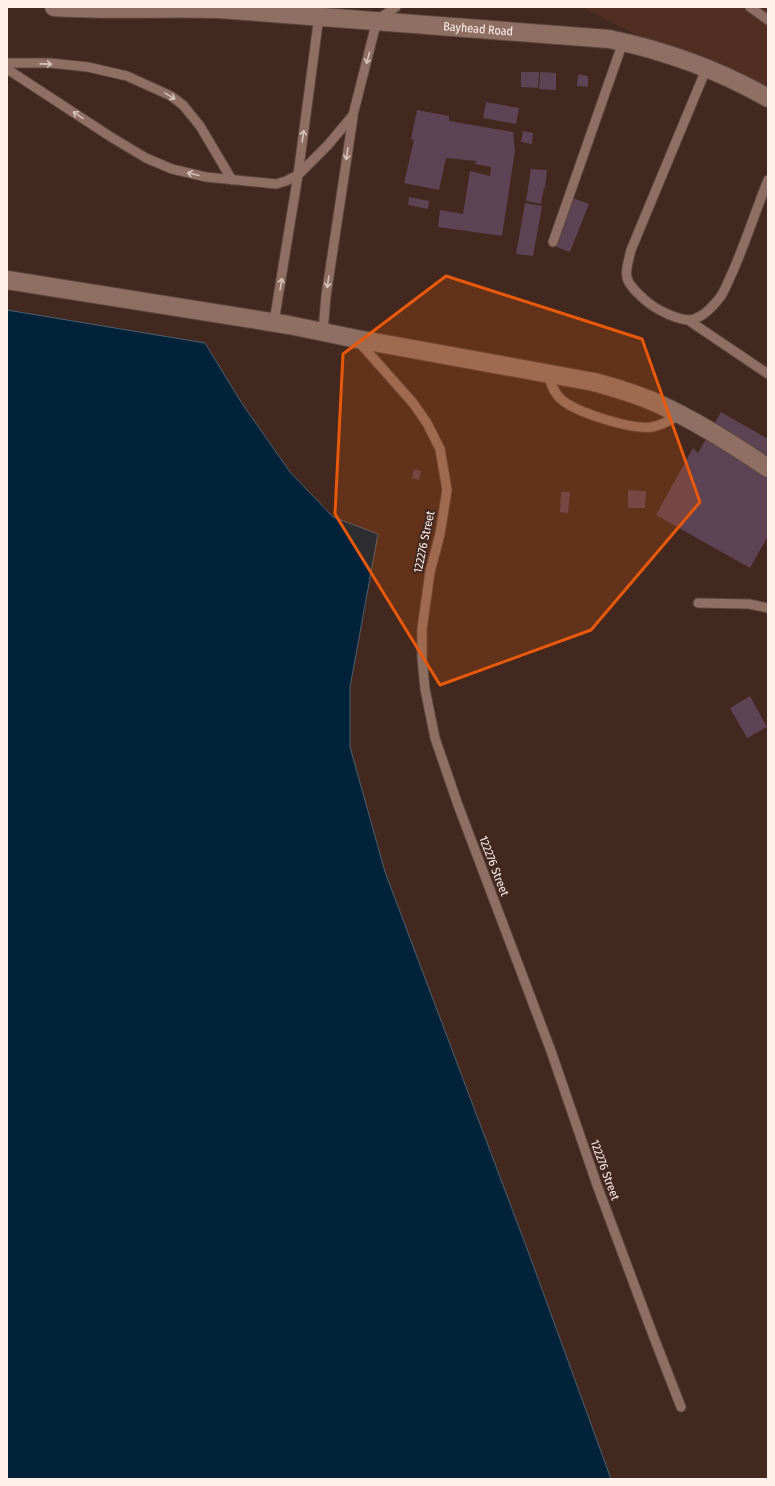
<svg xmlns="http://www.w3.org/2000/svg" width="775" height="1486" font-family="'Fira Sans Condensed',sans-serif">
	<style>
		.built { fill: #502e22 }
		.water { fill: #012239; stroke: #4d606e }
		.building { fill: #5d4353 }
		.lines { fill: none; stroke-linecap: round; stroke-linejoin: round }
		.service-casing { stroke: #5c463e; stroke-width: 11 }
		.minor-casing { stroke: #5c463e; stroke-width: 20 }
		.service { stroke: #8f6f63; stroke-width: 9 }
		.minor { stroke: #8f6f63; stroke-width: 18 }
		.oneway { stroke: #d8c3bb }
		.marked { fill: #e8590c; fill-opacity: 0.2; stroke: #e8590c; stroke-width: 3; stroke-linejoin: round }
		.labels { text-anchor: middle; stroke-width: 4; stroke-linejoin: round; paint-order: stroke }
		.street-label { font-size: 12px; fill: #fff0eb; stroke: #43281f }
	</style>
	<rect width="100%" height="100%" fill="#43281f"/>
	<!-- built -->
	<path class="built" d="M581 7H768V101Z"/>
	<!-- water -->
	<path class="water" d="M7 310 205 343 241 402 290 472 333 517 378 534 350 687V747L385 872 532 1262 611 1479H7Z"/>
	<!-- building -->
	<path class="building" d="M521 72H539L538 88 521 87Z
		M540 72 556 73V90L539 89Z
		M578 74 588 76V87L577 86Z
		M486 102 519 108 516 124 483 118Z
		M417 110 449 116V121L513 132 515 151 502 236 438 227 440 210 463 214 470 171 490 176 491 167 475 164 476 161 446 158 439 190 404 183 414 140 411 139Z
		M523 131 533 133 532 144 521 142Z
		M531 169 547 170 545 188 539 187 544 188 541 204 526 201Z
		M409 197 429 201 428 209 408 205Z
		M573 198 589 204 570 252 554 246Z
		M525 203 542 206 533 256 516 254Z
		M721 412 768 439V536L750 568 656 515 693 448 698 453Z
		M414 469 421 471 419 480 412 478Z
		M628 490 646 491 645 508H628Z
		M561 492H570L568 513 560 512Z
		M750 696 767 727 747 738 730 708Z"/>
	<g class="lines">
		<defs>
			<path id="service" d="M750 7 768 20
				M7 63H50L88 67 127 76 171 96 183 105 200 126 232 180
				M707 67 631 250C624 278 623 280 645 300 655 309 681 323 694 319 704 316 715 304 721 296 726 288 729 279 733 271 746 241 756 210 768 180
				M7 69 111 137 146 158 172 169 206 177 276 184 286 181 298 175 328 145 353 115 377 20 396 7
				M553 242 623 42
				M688 320 768 374
				M274 322 298 175 319 16
				M323 331 326 296 353 117
				M359 342 413 403 427 423 440 449 447 490 440 534 430 572 422 629V658L425 689 435 738 458 805 551 1051 597 1185 653 1335 681 1407
				M547 373C551 383 554 394 562 400 578 413 632 430 652 427 663 425 672 419 681 414
				M698 603 749 604 768 608"/>
			<g id="minor">
				<path id="s1" d="M54 7C109 11 164 7 219 9L609 39C667 51 717 69 768 98"/>
				<path d="M7 280 289 325 357 339 594 382C616 388 640 395 661 405 698 422 734 445 768 468"/>
			</g>
		</defs>
		<!-- service casing -->
		<use href="#service" class="service-casing"/>
		<!-- minor casing -->
		<use href="#minor" class="minor-casing"/>
		<!-- service -->
		<use href="#service" class="service"/>
		<!-- minor -->
		<use href="#minor" class="minor"/>
	</g>
	<!-- one-way arrows -->
	<defs><path id="oneway-shaft" d="M-6 0H5M1.5-3L5.5 0L1.5 3" fill="none" stroke-width="1.6" stroke-linecap="round" stroke-linejoin="round"/></defs>
	<g class="oneway">
		<use href="#oneway-shaft" transform="translate(368 58) rotate(105)"/>
		<use href="#oneway-shaft" transform="translate(46 64) rotate(1)"/>
		<use href="#oneway-shaft" transform="translate(170 96) rotate(31)"/>
		<use href="#oneway-shaft" transform="translate(78 115) rotate(-146)"/>
		<use href="#oneway-shaft" transform="translate(303 136) rotate(-82)"/>
		<use href="#oneway-shaft" transform="translate(347 154) rotate(99)"/>
		<use href="#oneway-shaft" transform="translate(193 174) rotate(-166)"/>
		<use href="#oneway-shaft" transform="translate(328 282) rotate(98)"/>
		<use href="#oneway-shaft" transform="translate(281 284) rotate(-81)"/>
	</g>
	<!-- marked area -->
	<path class="marked" d="M446 276 642 339 700 502 591 630 440 685 335 514 343 354Z"/>
	<g class="labels">
		<!-- street labels -->
		<g class="street-label">
			<text dy="4" stroke="none"><textPath href="#s1" startOffset="425">Bayhead Road</textPath></text>
			<text transform="translate(424 542) rotate(-78)" y="4">122276 Street</text>
			<text transform="translate(494 866) rotate(69)" y="4">122276 Street</text>
			<text transform="translate(605 1170) rotate(70)" y="4">122276 Street</text>
		</g>
	</g>
	<!-- border -->
	<rect width="775" height="1486" fill="none" stroke="#fff0eb" stroke-width="16"/>
</svg>
